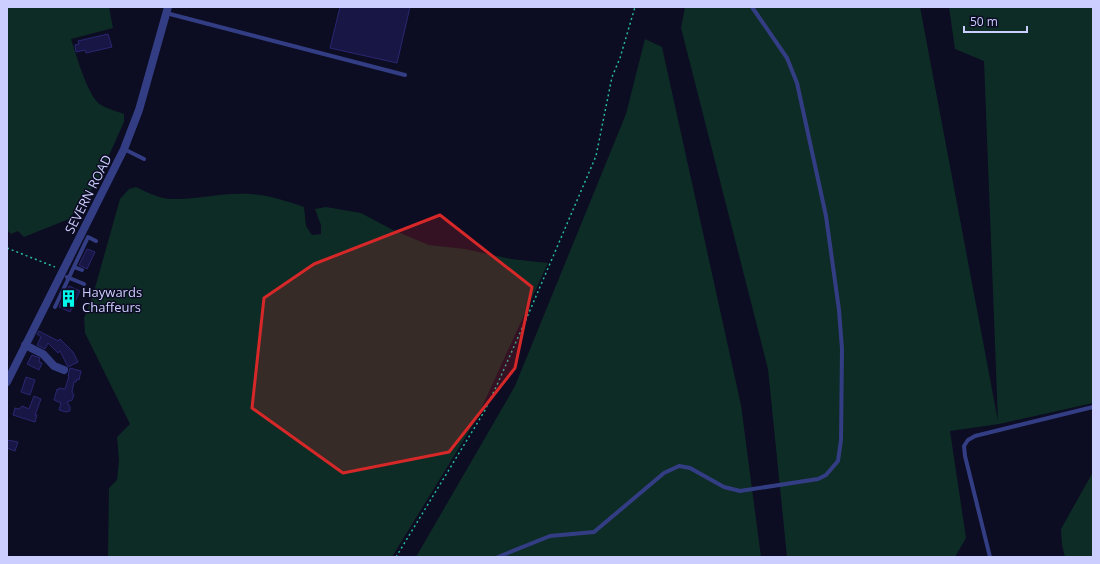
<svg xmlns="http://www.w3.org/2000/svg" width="1100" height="564" font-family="'Open Sans',sans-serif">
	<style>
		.green { fill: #0e2c26 }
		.building { fill: #181644; stroke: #2a2772 }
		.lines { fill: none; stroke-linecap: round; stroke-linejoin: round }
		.path { stroke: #25ba9a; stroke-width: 1.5; stroke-dasharray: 2 3; stroke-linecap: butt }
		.service { stroke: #333d84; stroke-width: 4 }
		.minor { stroke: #333d84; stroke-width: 8 }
		.marked { fill: #d62828; fill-opacity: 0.2; stroke: #d62828; stroke-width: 3; stroke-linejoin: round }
		.labels { text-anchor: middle; stroke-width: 3; stroke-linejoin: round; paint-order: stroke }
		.street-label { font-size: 13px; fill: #ccceff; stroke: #0c0c22 }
		.poi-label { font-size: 13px; fill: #ccceff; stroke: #0c0c22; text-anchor: start }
	</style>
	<rect width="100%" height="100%" fill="#0c0c22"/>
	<!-- green -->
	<path class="green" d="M7 7H109L113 28 71 39C76 54 88 98 101 105 108 109 117 111 124 114V122L97 182 69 219 24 237 18 231 11 234 7 230Z
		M685 7H920L998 421 984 61 955 49 949 7H1093V403L999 424 950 431 966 538 955 557H787L768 369 681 28Z
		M645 39 662 47 741 405 761 557H416L515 386 626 114Z
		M136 187C147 192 161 200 174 199 199 199 224 192 250 194 268 195 286 201 304 207L306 226 312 235 321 234V225L315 209 326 207 361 213 393 230 429 245 465 249 511 259 548 263 476 420 392 557H108L109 488 117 480 119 460 117 437 130 424 85 333 84 318 93 295 120 199 129 189Z
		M1093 472V557H1065L1062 545 1061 529Z"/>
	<!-- building -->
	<path class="building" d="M340 7H410L397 63 330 48Z
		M108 34 112 47 86 53 85 50 76 52 75 45 79 44 78 41Z
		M87 249 95 252 87 269 79 265Z
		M69 286 80 291 70 312 59 307Z
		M39 331 58 341 60 339 73 352 78 362 68 367 60 351 58 353 48 343 45 349 37 345 41 337 37 334Z
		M32 355 40 358 39 362 42 363 39 370 27 364Z
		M70 368 81 371 79 380 77 379 76 382H74L72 392 74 395 72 400 67 402 70 407V411L66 412 59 410 61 403 54 400 57 389 59 390V388L65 389 69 376H68Z
		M26 377 35 380 30 395 21 392Z
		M34 396 41 399 35 415H37L35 422 13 415 15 408 19 409 22 406 29 409Z
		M7 440 18 442 15 451 7 448Z"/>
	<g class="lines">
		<!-- path -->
		<path class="path" d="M7 248 55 267
			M396 557 484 412 497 385 531 308 596 156 612 77 620 58 635 7"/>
		<!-- service -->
		<path class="service" d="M166 13 405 75
			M124 149 144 159
			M74 267 82 270
			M67 277 84 284
			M55 307 88 237 96 241
			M498 557 550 536 594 532 664 473 679 466 690 468 724 487 740 491 818 479 826 475 838 461 841 440 842 349 839 310 826 216 797 83 787 58 752 7
			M990 557 965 456 964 446 968 440 975 436 1093 407"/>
		<!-- minor -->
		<path class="minor" d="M25 345 43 354 54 366 64 370
			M7 382 124 149 139 110 168 7"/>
	</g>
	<!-- marked area -->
	<path class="marked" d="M440 215 532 287 515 368 449 452 343 473 252 408 264 298 314 264Z"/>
	<!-- icons -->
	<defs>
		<symbol id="building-bare" viewBox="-9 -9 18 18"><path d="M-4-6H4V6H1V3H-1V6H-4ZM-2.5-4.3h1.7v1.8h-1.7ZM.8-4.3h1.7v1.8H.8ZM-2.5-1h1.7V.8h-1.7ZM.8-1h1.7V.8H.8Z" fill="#00f7ea" stroke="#0c0c22" stroke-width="2.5" paint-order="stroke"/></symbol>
	</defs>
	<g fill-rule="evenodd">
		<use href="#building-bare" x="56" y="286" width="25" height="25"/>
	</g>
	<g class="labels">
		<!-- street labels -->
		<g class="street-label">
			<text transform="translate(88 194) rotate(-63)" y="5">SEVERN ROAD</text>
		</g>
		<!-- poi labels -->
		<g class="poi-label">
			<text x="82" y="297">Haywards<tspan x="82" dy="15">Chaffeurs</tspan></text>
		</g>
	</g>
	<!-- border -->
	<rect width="1100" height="564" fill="none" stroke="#ccceff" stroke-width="16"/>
	<!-- scale -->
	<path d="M964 26v6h63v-6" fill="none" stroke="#ccceff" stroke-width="2"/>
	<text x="970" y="26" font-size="12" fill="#ccceff" stroke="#0c0c22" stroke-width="3" paint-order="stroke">50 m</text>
</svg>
